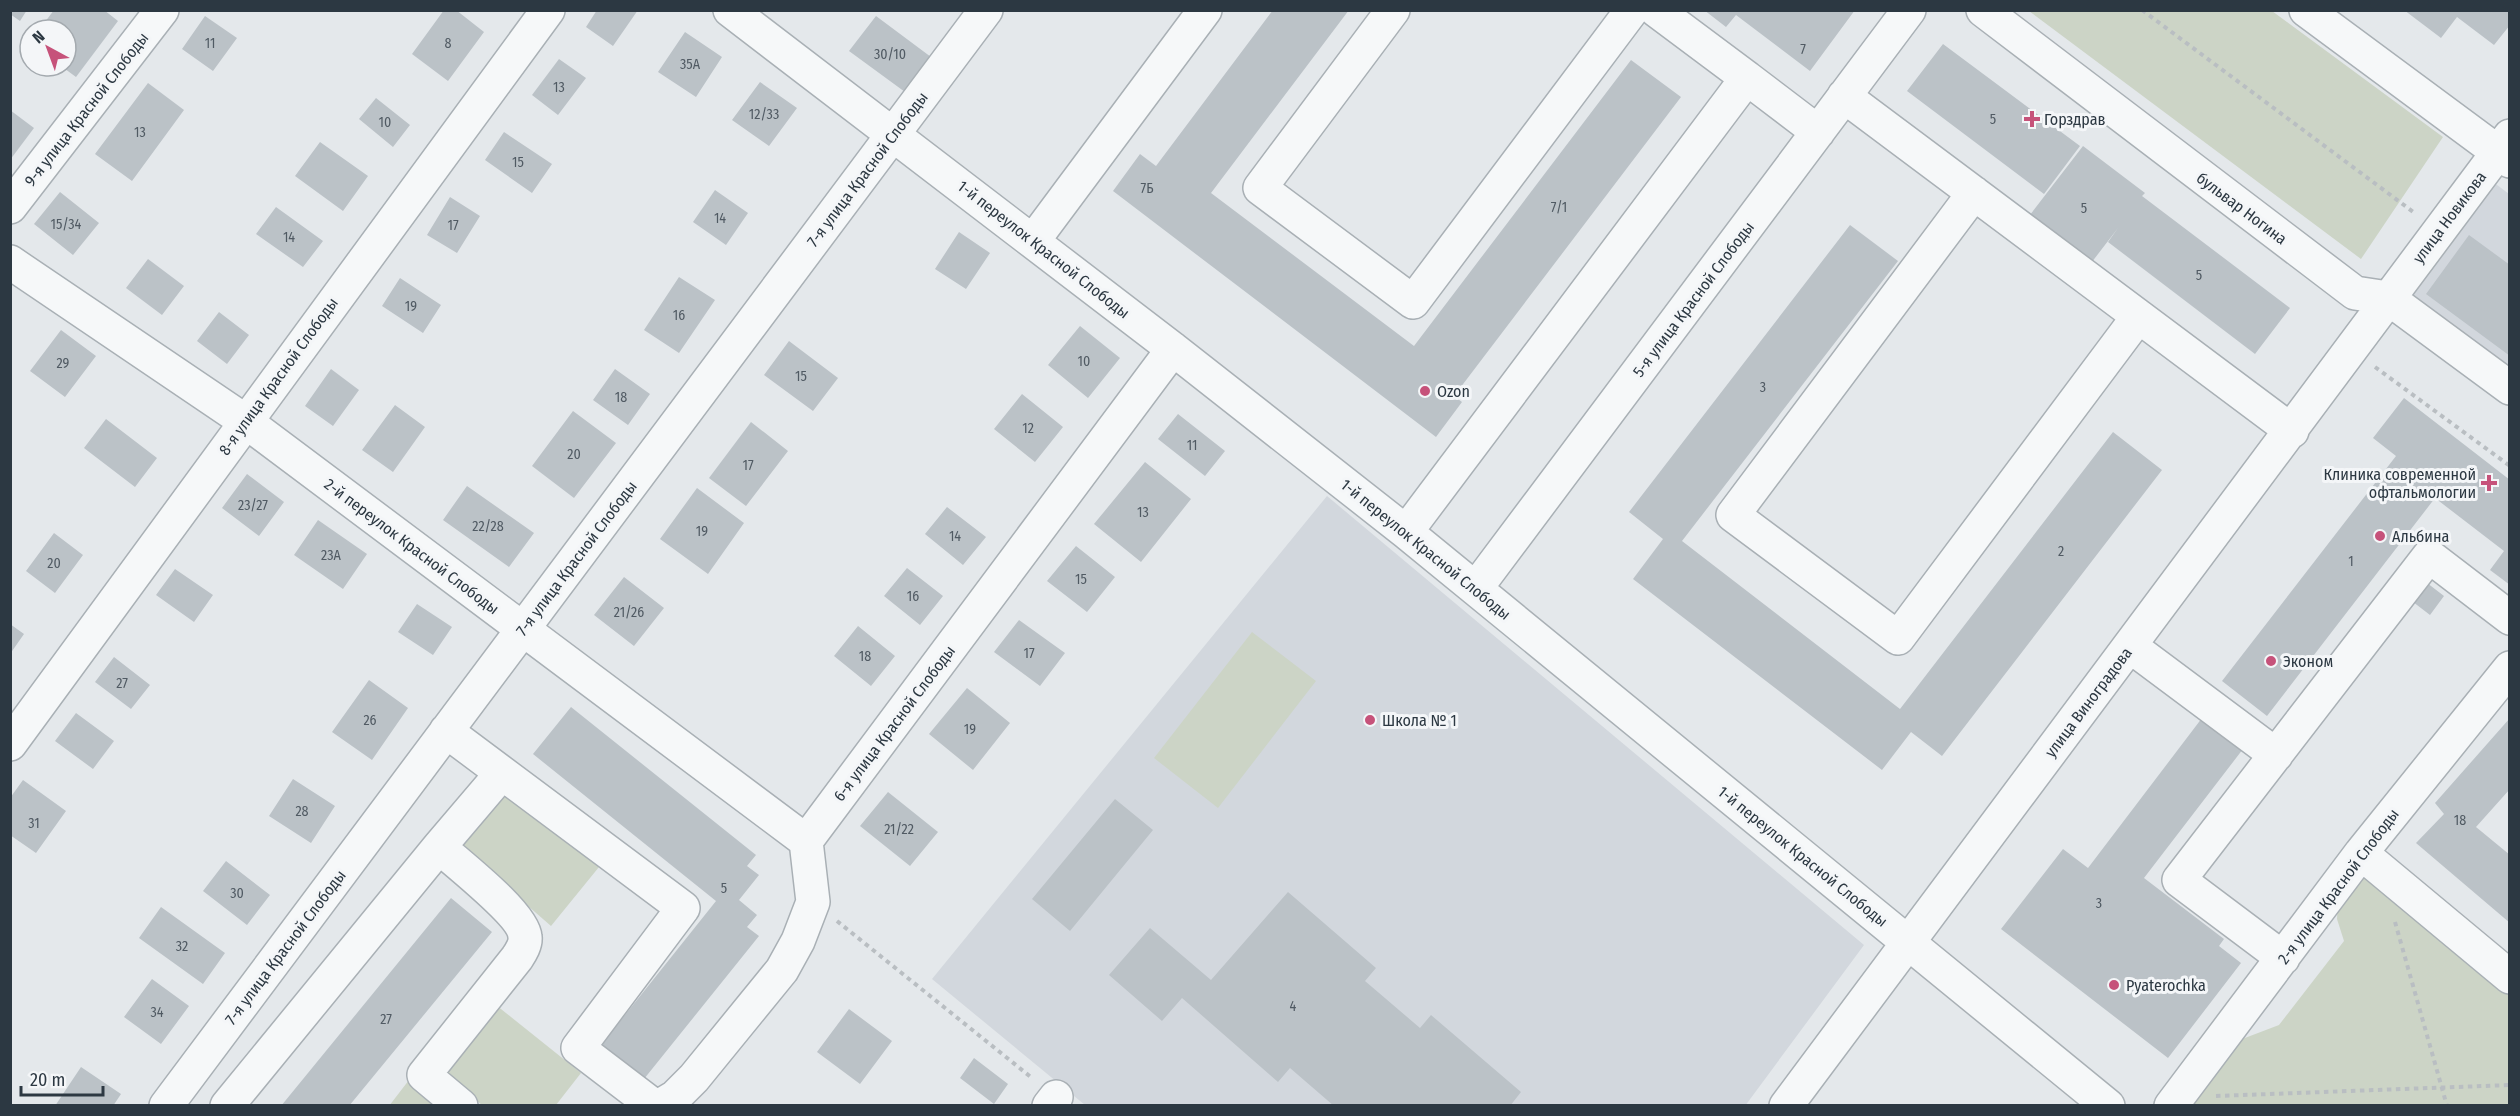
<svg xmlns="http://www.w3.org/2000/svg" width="2520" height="1116" font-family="'Fira Sans Condensed',sans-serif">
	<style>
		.built { fill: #d2d7dd }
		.green { fill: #ccd4c6 }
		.building { fill: #bbc2c7 }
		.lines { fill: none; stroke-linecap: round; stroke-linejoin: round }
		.minor-casing { stroke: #a9b0b5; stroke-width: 36 }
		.path { stroke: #b9bec2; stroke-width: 4; stroke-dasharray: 4.5 4.5; stroke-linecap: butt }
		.minor { stroke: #f6f8f9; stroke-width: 33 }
		.poi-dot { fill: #c6527a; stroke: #f4f6f8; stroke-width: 2 }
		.labels { text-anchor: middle; stroke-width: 6; stroke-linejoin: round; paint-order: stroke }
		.number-label { font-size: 14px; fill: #505a63 }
		.street-label { font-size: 16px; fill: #2c3842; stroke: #f4f6f8 }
		.poi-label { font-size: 16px; fill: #2c3842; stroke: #f4f6f8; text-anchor: start }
	</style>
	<rect width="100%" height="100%" fill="#e4e8eb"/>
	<!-- built -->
	<path class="built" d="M2488 178 2509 194V370L2404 289Z
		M1327 496 1864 945 1745 1106 1085 1105 932 979Z"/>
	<!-- green -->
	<path class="green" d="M2029 11H2272L2443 137 2361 259Z
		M1252 632 1316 681 1218 808 1154 758Z
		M507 797C530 800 580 850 599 867L551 926 465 851 462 842 497 799Z
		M2368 873 2509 987V1105L2186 1106 2237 1041 2279 1025 2344 941 2337 919 2338 900Z
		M491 1001 581 1073 556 1105H482L445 1075 443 1061Z
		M409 1080 441 1106H389Z"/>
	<!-- building -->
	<path class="building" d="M10 10H27L20 21 10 14Z
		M54 10H104L118 21 76 77 61 66H66V30H39Z
		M444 10H456L484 32 448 81 412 54Z
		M597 10H638L613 46 586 27Z
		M1273 10H1349L1211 193 1414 346 1631 60 1681 97 1454 396 1462 402 1436 437 1113 191 1140 154 1156 166Z
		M1704 10H1855L1810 71 1736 15 1726 27Z
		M2404 10H2510V25L2494 45 2457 17 2441 38Z
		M205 16 237 38 213 71 182 49Z
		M876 16 931 57 905 92 849 51Z
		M685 32 722 57 696 97 658 72Z
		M1943 44 2080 146 2044 194 1907 91Z
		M559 59 586 78 558 115 532 95Z
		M760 82 797 108 769 146 732 120Z
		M148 83 184 110 132 181 95 154Z
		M376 98 410 125 393 147 359 119Z
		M10 110 34 128 10 160Z
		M504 132 552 164 532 193 485 160Z
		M320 142 368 176 343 211 295 176Z
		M2083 146 2145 193 2142 196 2290 308 2255 354 2108 242 2118 228 2085 271 2023 224Z
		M715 190 748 213 726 245 693 222Z
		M60 192 99 223 73 255 34 224Z
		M450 197 480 216 457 253 427 235Z
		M276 207 323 241 303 267 256 234Z
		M1850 225 1898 261 1682 541 1900 709 2113 432 2162 470 1942 756 1911 732 1882 770 1633 579 1663 539 1629 512Z
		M959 232 990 253 966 289 935 269Z
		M2469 235 2510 265V356L2426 294Z
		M148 259 184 286 162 315 126 288Z
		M679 277 715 300 679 353 644 330Z
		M400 278 441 305 423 333 382 306Z
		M219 312 249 335 227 364 197 341Z
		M1080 326 1120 358 1088 398 1048 365Z
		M61 330 96 356 65 397 30 371Z
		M789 341 838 378 813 411 764 375Z
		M331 369 359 390 333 426 305 406Z
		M615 369 650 394 628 425 593 400Z
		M1022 394 1063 427 1035 462 994 429Z
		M2404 398 2510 480V585L2490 570 2504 551 2435 498 2267 716 2222 681 2396 456 2373 438Z
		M395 405 425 427 393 472 362 450Z
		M573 411 616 443 574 498 532 466Z
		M1178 414 1225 451 1205 476 1158 439Z
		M106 419 157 458 135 487 84 448Z
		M751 422 788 451 746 506 709 478Z
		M1145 462 1191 499 1141 562 1094 524Z
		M247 474 284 502 259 536 222 508Z
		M467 486 534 533 509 567 443 520Z
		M697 488 744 523 708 574 660 539Z
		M947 507 986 537 963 565 925 534Z
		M318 520 367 554 343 589 294 555Z
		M54 533 83 555 55 593 26 571Z
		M1076 546 1115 577 1087 612 1047 581Z
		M907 568 943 596 920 625 884 596Z
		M175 569 213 595 194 622 156 595Z
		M2418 576 2444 596 2430 615 2404 595Z
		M624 577 664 608 634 646 594 615Z
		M417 604 452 627 433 655 398 632Z
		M1019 620 1065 653 1040 686 994 652Z
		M10 624 24 634 10 654Z
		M858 626 895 656 871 686 834 656Z
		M114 657 150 685 131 709 95 682Z
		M369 680 408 708 372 760 332 732Z
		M967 688 1010 723 973 770 929 734Z
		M571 707 756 855 747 866 759 875 739 900 757 915 747 927 759 936 644 1079 601 1045 716 901 533 754Z
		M76 713 114 741 93 769 55 741Z
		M2202 718 2243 749 2144 878 2224 939 2219 946 2241 963 2168 1058 2001 929 2063 849 2088 868Z
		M2510 718V789L2476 827 2510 855V923L2416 843 2444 814 2435 803Z
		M293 779 335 806 311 843 269 816Z
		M23 780 66 811 36 853 10 835V798Z
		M888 792 938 832 910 866 860 826Z
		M1115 799 1153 830 1070 931 1032 899Z
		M226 861 270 895 247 925 203 891Z
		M1288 892 1376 968 1365 981 1420 1028 1431 1015 1521 1092 1510 1106H1334L1290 1068 1278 1082 1182 998 1162 1021 1109 975 1150 928 1211 980Z
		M451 898 492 932 349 1106H281Z
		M161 907 225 953 203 984 139 938Z
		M152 979 189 1006 161 1044 124 1017Z
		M849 1009 892 1041 860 1084 817 1052Z
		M974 1058 1008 1084 994 1104 960 1078Z
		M81 1067 121 1094 113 1106H55Z"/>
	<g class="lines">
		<defs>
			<path id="minor" d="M730 10 1173 349 1406 532 2108 1106
				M1393 10 1260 188 1413 302 1632 10
				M1983 10 2355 293 2388 298 2510 388
				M2306 10 2510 161
				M1747 78 1818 132
				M1844 96 2292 431
				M1974 193 1733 515 1898 638 2138 317
				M10 207 162 10
				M1033 241 1205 10
				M10 262 245 421 806 841
				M1406 532 1747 78 1656 10
				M1476 588 1909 10
				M2130 646 2276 755
				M446 731 683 908 578 1048 654 1106
				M10 744 548 10
				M439 847 502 773
				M2361 853 2510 977
				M2283 958 2179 880 2429 556 2510 618
				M166 1106 986 10
				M227 1106 439 847C458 864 524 915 525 937 526 944 521 952 517 958L424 1075 461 1106
				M660 1106 675 1097 694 1078 782 970 798 941 813 902 806 841 1173 349
				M1049 1106 1056 1097
				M1786 1106 2510 136
				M2171 1106 2361 853 2510 668"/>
		</defs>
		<!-- minor casing -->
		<use href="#minor" class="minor-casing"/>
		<!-- path -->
		<path class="path" d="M2142 10 2416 214
			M2375 367 2510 466
			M837 921 1032 1078
			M2395 922 2447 1106
			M2216 1096 2510 1085"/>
		<!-- minor -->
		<use href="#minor" class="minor"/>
	</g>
	<!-- markers -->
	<g class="poi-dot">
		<path d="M2029 110h6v6h6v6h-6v6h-6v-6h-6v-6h6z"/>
		<circle cx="1425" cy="391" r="6"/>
		<path d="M2486 474h6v6h6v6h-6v6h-6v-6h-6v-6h6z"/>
		<circle cx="2380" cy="536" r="6"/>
		<circle cx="2271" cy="661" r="6"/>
		<circle cx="1370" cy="720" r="6"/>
		<circle cx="2114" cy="985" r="6"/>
	</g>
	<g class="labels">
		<!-- number labels -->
		<g class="number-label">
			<text x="210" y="48">11</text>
			<text x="448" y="48">8</text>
			<text x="1803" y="54">7</text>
			<text x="890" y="59">30/10</text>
			<text x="690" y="69">35А</text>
			<text x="559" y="92">13</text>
			<text x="764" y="119">12/33</text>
			<text x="1993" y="124">5</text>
			<text x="385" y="127">10</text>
			<text x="140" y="137">13</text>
			<text x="518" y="167">15</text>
			<text x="1147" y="193">7Б</text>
			<text x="1559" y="212">7/1</text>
			<text x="2084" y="213">5</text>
			<text x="720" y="223">14</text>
			<text x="66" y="229">15/34</text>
			<text x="453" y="230">17</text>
			<text x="289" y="242">14</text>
			<text x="2199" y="280">5</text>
			<text x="411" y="311">19</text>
			<text x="679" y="320">16</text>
			<text x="1084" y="366">10</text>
			<text x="63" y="368">29</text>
			<text x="801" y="381">15</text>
			<text x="1763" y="392">3</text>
			<text x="621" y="402">18</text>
			<text x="1028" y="433">12</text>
			<text x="1192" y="450">11</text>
			<text x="574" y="459">20</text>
			<text x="748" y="470">17</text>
			<text x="253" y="510">23/27</text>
			<text x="1143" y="517">13</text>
			<text x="488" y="531">22/28</text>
			<text x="702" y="536">19</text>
			<text x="955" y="541">14</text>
			<text x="2061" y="556">2</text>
			<text x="331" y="560">23А</text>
			<text x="2351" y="566">1</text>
			<text x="54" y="568">20</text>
			<text x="1081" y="584">15</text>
			<text x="913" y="601">16</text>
			<text x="629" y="617">21/26</text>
			<text x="1029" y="658">17</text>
			<text x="865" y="661">18</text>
			<text x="122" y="688">27</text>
			<text x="370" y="725">26</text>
			<text x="970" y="734">19</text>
			<text x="302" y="816">28</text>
			<text x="2460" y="825">18</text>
			<text x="34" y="828">31</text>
			<text x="899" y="834">21/22</text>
			<text x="724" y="893">5</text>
			<text x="237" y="898">30</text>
			<text x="2099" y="908">3</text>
			<text x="182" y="951">32</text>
			<text x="1293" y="1011">4</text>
			<text x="157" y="1017">34</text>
			<text x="386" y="1024">27</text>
		</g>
		<!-- street labels -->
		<g class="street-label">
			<text transform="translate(86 109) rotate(-52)" y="6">9-я улица Красной Слободы</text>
			<text transform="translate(867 169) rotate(-53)" y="6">7-я улица Красной Слободы</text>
			<text transform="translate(2242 208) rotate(37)" y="6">бульвар Ногина</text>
			<text transform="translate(2449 217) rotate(-53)" y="6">улица Новикова</text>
			<text transform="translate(1044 249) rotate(38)" y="6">1-й переулок Красной Слободы</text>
			<text transform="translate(1693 299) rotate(-53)" y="6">5-я улица Красной Слободы</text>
			<text transform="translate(278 376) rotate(-54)" y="6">8-я улица Красной Слободы</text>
			<text transform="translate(412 546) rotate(37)" y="6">2-й переулок Красной Слободы</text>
			<text transform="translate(1426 549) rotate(39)" y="6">1-й переулок Красной Слободы</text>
			<text transform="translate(576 558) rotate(-53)" y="6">7-я улица Красной Слободы</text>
			<text transform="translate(2088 702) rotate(-53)" y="6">улица Виноградова</text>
			<text transform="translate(894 723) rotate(-53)" y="6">6-я улица Красной Слободы</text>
			<text transform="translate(1803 856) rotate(39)" y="6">1-й переулок Красной Слободы</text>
			<text transform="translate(2338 886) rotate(-53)" y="6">2-я улица Красной Слободы</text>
			<text transform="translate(285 947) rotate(-53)" y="6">7-я улица Красной Слободы</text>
		</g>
		<!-- poi labels -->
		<g class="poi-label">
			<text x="2044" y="125">Горздрав</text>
			<text x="1437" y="397">Ozon</text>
			<text x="2476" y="480" text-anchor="end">Клиника современной<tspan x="2476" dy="18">офтальмологии</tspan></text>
			<text x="2392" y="542">Альбина</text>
			<text x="2283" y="667">Эконом</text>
			<text x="1382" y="726">Школа № 1</text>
			<text x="2126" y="991">Pyaterochka</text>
		</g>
	</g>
	<!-- border -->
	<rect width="2520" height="1116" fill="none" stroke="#2c3842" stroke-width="24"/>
	<!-- north arrow -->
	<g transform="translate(48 48) rotate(319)"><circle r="28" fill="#f4f6f8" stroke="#a4aaaf" stroke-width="1.5"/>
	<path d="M0-4.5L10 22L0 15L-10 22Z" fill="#c6527a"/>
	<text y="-9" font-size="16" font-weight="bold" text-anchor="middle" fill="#2c3842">N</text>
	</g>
	<!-- scale -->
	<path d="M21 1086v9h82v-9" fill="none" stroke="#2c3842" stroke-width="3"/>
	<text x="30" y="1086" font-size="18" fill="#2c3842" stroke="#f4f6f8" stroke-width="4.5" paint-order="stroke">20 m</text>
</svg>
